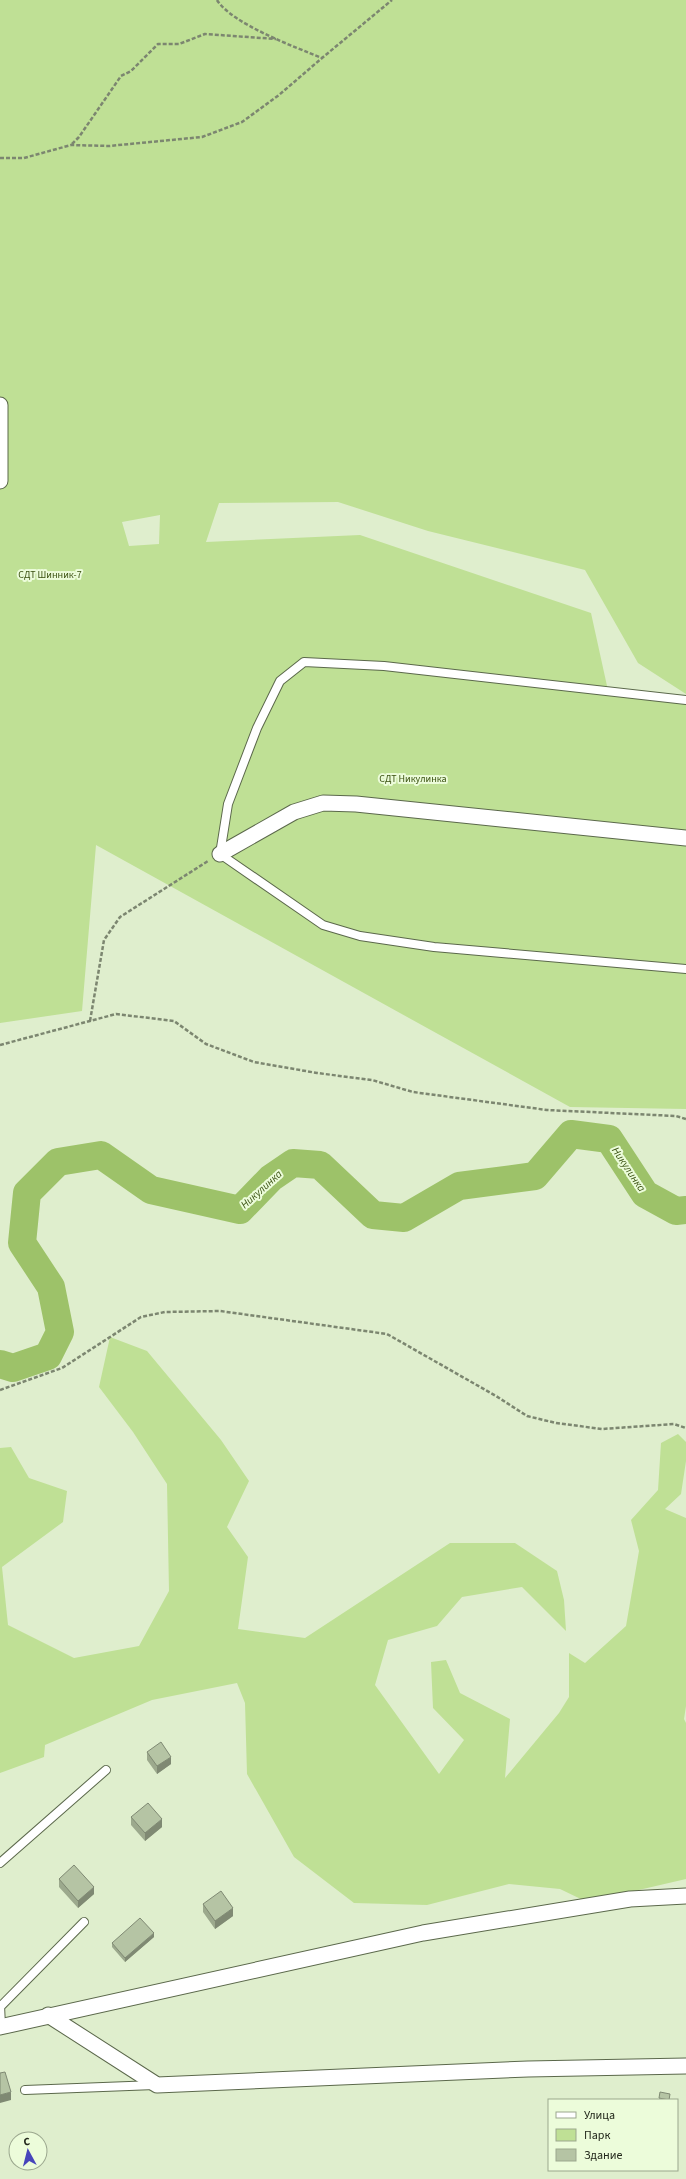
<svg xmlns="http://www.w3.org/2000/svg" width="686" height="2179" font-family="'Source Sans 3',sans-serif">
	<style>
		.green { fill: #bfe095; fill-rule: evenodd }
		.lines { fill: none; stroke-linecap: round; stroke-linejoin: round }
		.river { stroke: #9dc269; stroke-width: 28 }
		.service-casing { stroke: #5b684b; stroke-width: 10 }
		.minor-casing { stroke: #5b684b; stroke-width: 17 }
		.path { stroke: #7c8670; stroke-width: 2.5; stroke-dasharray: 4 2; stroke-linecap: butt }
		.service { stroke: #fff; stroke-width: 8 }
		.minor { stroke: #fff; stroke-width: 15 }
		.wall { fill: #9ca98d }
		.shaded-wall { fill: #7f8973 }
		.building { fill: #b5c4a4; stroke: #7f8973 }
		.labels { text-anchor: middle; stroke-width: 4; stroke-linejoin: round; paint-order: stroke }
		.park-label { font-size: 10px; fill: #384f0e; stroke: #ecfcda }
		.water-label { font-size: 11px; font-style: italic; fill: #3c5314; stroke: #ecfcda }
	</style>
	<rect width="100%" height="100%" fill="#dfeecd"/>
	<!-- green -->
	<path class="green" d="M0 0H686V694L638 663 585 570 428 531 338 502 219 503 206 542 360 535 591 613 609 695 686 699V1109L570 1107 96 845 82 1011 0 1023ZM160 515 159 544 129 546 122 522Z
		M110 1337 147 1351 221 1440 249 1481 227 1527 248 1557 238 1629 305 1638 450 1543H515L557 1571 564 1600 566 1631 522 1587 462 1597 437 1626 388 1640 375 1685 439 1774 464 1740 433 1708 431 1662 446 1660 460 1693 510 1719 505 1778 559 1713 569 1697V1653L585 1663 626 1626 639 1551 631 1520 658 1490 661 1443 678 1434 686 1442V1461L681 1494 665 1509 686 1518V1706L684 1719 686 1723V1879L587 1902 560 1889 509 1884 427 1905 354 1903 294 1857 247 1774 245 1703 237 1683 152 1700 45 1745 44 1757 0 1773V1448L11 1447 29 1478 67 1491 63 1522 2 1567 8 1625 74 1658 139 1646 169 1591 167 1484 133 1432 99 1387Z"/>
	<g class="lines">
		<!-- river -->
		<path class="river" d="M0 1364 13 1368 48 1356 60 1332 51 1287 22 1243 27 1193 58 1162 101 1155 151 1190 240 1210 271 1178 293 1163 320 1165 373 1215 404 1218 459 1186 535 1176 571 1134 609 1139 645 1194 676 1211 686 1210"/>
		<defs>
			<path id="service" d="M686 700 384 666 304 662 280 681 257 728 228 804 220 854 323 925 360 936 434 947 686 969
				M0 1863 106 1770
				M0 2005 1 2026
				M1 2006 84 1922
				M25 2090 155 2085"/>
			<path id="minor" d="M0 405V481
				M220 854 294 812 323 803 356 804 686 838
				M48 2015 157 2085 528 2069 686 2066
				M0 2027 423 1933 630 1899 686 1896"/>
		</defs>
		<!-- service casing -->
		<use href="#service" class="service-casing"/>
		<!-- minor casing -->
		<use href="#minor" class="minor-casing"/>
		<!-- path -->
		<path class="path" d="M217 0C232 24 295 47 322 58L392 0
			M72 144 79 137 121 76 131 71 158 44H179L205 34 276 39
			M0 158H24L71 145 109 146 202 137 242 122 279 95 322 58
			M90 1021 104 940 120 917 208 861
			M0 1045 116 1014 174 1021 206 1044 254 1062 317 1073 372 1080 413 1092 547 1110 676 1116 686 1119
			M0 1390 62 1368 141 1317 165 1312 220 1311 387 1334 496 1396 527 1416 556 1423 602 1429 674 1424 686 1428"/>
		<!-- service -->
		<use href="#service" class="service"/>
		<!-- minor -->
		<use href="#minor" class="minor"/>
	</g>
	<!-- wall -->
	<path class="wall" d="M147 1752 171 1764 157 1774 147 1760Z
		M131 1817 162 1827 145 1841 131 1825Z
		M59 1879 94 1894 78 1908 59 1887Z
		M203 1904 233 1916 215 1929 203 1912Z
		M154 1937 125 1962 112 1947V1943Z
		M659 2098H670L669 2100H659Z"/>
	<!-- shaded-wall -->
	<path class="shaded-wall" d="M171 1757V1764L157 1774V1766Z
		M162 1819V1827L145 1841V1833Z
		M94 1887V1894L78 1908V1901Z
		M233 1908V1916L215 1929V1921Z
		M154 1933V1937L125 1962V1958Z
		M11 2092V2100L0 2103V2095Z"/>
	<!-- building -->
	<path class="building" d="M161 1742 171 1757 157 1766 147 1752Z
		M148 1803 162 1819 145 1833 131 1817Z
		M74 1865 94 1887 78 1901 59 1879Z
		M221 1891 233 1908 215 1921 203 1904Z
		M140 1918 154 1933 125 1958 112 1943Z
		M5 2072 11 2092 0 2095V2073Z
		M660 2092 670 2094 669 2100 659 2098Z"/>
	<g class="labels">
		<!-- park labels -->
		<g class="park-label">
			<text x="50" y="578">СДТ Шинник-7</text>
			<text x="413" y="782">СДТ Никулинка</text>
		</g>
		<!-- water labels -->
		<g class="water-label">
			<text transform="translate(629 1169) rotate(56)" y="4">Никулинка</text>
			<text transform="translate(261 1189) rotate(-42)" y="4">Никулинка</text>
		</g>
	</g>
	<!-- legend -->
	<rect x="548" y="2099" width="130" height="72" fill="#ecfcda" stroke="#9ba78e"/>
	<rect x="556" y="2112" width="20" height="6" fill="#ffffff" stroke="#9ba78e"/>
	<text x="584" y="2119" font-size="12" fill="#22271b">Улица</text>
	<rect x="556" y="2129" width="20" height="12" fill="#bfe095" stroke="#9ba78e"/>
	<text x="584" y="2139" font-size="12" fill="#22271b">Парк</text>
	<rect x="556" y="2149" width="20" height="12" fill="#b5c4a4" stroke="#9ba78e"/>
	<text x="584" y="2159" font-size="12" fill="#22271b">Здание</text>
	<!-- north arrow -->
	<g transform="translate(28 2151) rotate(353)"><circle r="19" fill="#ecfcda" stroke="#9ba78e"/>
	<path d="M0-3L7 15L0 10L-7 15Z" fill="#4745bb"/>
	<text y="-6" font-size="11" font-weight="bold" text-anchor="middle" fill="#22271b">С</text>
	</g>
</svg>
